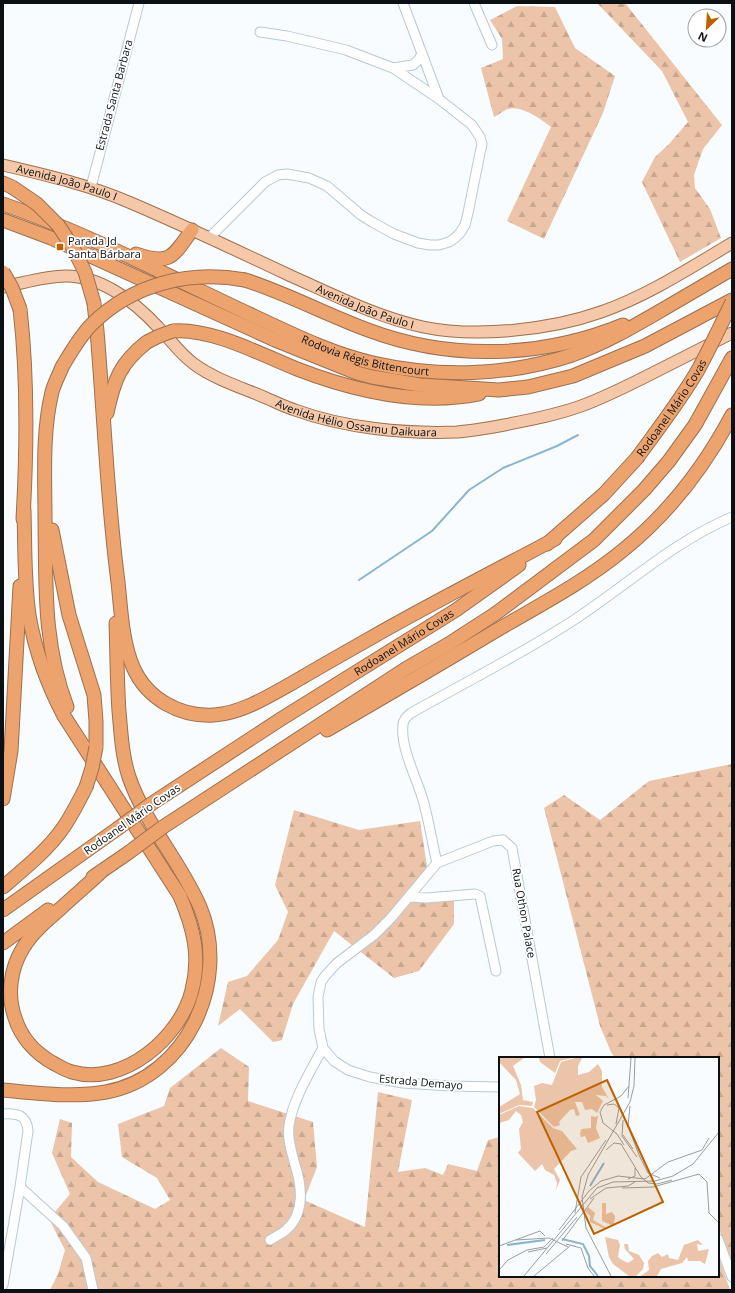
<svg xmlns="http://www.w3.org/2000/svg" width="735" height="1293" font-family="'Open Sans',sans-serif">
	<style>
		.forest { fill: url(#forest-firs) }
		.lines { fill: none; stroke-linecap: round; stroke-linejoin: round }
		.stream { stroke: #8cb4cf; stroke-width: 2 }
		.minor-casing { stroke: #b8c9d4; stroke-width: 11 }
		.major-casing { stroke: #9e704e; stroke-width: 13 }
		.highway-casing { stroke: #9e704e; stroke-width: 15 }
		.minor { stroke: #fff; stroke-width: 9 }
		.major { stroke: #f4c8a8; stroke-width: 11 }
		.highway { stroke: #eda36e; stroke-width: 13 }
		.highway-bridge-casing { stroke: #9e704e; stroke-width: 15; stroke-linecap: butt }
		.highway-bridge { stroke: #eda36e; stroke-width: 13 }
		.poi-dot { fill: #bc6200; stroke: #fff; stroke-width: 1.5 }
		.labels { text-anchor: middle; stroke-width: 3.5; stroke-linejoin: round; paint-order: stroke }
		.street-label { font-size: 11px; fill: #0a1014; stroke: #fff }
		.poi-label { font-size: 11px; fill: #0a1014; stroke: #fff; text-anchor: start }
		.inset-river { fill: none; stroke: #8cb4cf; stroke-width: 2 }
		.inset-road { fill: none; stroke: #999ea0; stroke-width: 1 }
		.view { fill: #bc6200; fill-opacity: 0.15; stroke: #bc6200; stroke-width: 2 }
		.inset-edge { fill: none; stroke: #0a1014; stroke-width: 2 }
	</style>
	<defs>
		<pattern id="forest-firs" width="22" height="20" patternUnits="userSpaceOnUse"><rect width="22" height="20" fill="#ebc4a9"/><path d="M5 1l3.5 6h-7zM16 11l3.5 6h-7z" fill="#c8a791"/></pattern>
	</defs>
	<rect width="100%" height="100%" fill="#f8fcfe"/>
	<!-- forest -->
	<path class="forest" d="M597 3H625L722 125 703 149 694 175 695 188 710 209 721 238 680 262 642 182 655 157 669 144 688 122 662 71Z
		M517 6 555 7 575 48 615 76 603 113 544 239 507 221 551 127C541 119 521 105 508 109 503 111 498 115 494 117L481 68 503 59 502 39 490 20Z
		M732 764V1263L718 1226V1058H615L611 1052 600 1026 544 808 564 795 600 820 649 781Z
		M294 810 359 830 420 821 427 866 412 893 454 898V924L419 971 394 978 334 931 293 1004 282 1040 273 1042 240 1009 218 1026 228 982 247 976 278 940 288 912 275 885Z
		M221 1048 249 1067 248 1101 313 1122 317 1167 304 1200 365 1227 378 1092 412 1100 398 1172 425 1168 443 1175 448 1164 477 1171 488 1140 500 1137V1276H718V1254L730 1290H50L58 1274 65 1250 49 1219 70 1194 52 1153 60 1119 72 1123 71 1157 98 1182 155 1209 170 1200 157 1178 122 1157 118 1124 164 1106 170 1088Z"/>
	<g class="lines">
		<!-- stream -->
		<path class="stream" d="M359 580 432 531 469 490 503 468 557 446 578 435"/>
		<defs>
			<path id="minor" d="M403 3 439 99
				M474 3 492 45
				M260 32 287 36 346 50 393 68 413 65 419 59 422 53
				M91 187 139 3
				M209 238 265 182 278 175 287 174 309 178 327 186 361 215 372 222 394 234 418 243 430 245H439L449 242 455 238 460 233 465 225 468 213 479 158 482 144 480 137 472 125 439 99 393 68
				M437 863C432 842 429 821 423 800 417 779 400 747 403 725 403 720 407 716 411 713 466 682 524 653 577 618 628 584 675 541 732 517
				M410 897 427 898 475 894 480 896 496 971
				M500 1087 450 1086 403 1083 370 1077 348 1070 334 1061 323 1048 319 1029 318 997 321 982 325 976 337 963 374 935 391 918 437 863 493 841 503 840 512 848 550 1058
				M3 1114C17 1113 27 1115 28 1131L20 1187 3 1285
				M20 1187 63 1226 86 1258 93 1290
				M718 1239 732 1277
				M270 1240C275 1237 281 1234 286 1230 305 1214 302 1186 295 1165 292 1152 287 1140 289 1126 292 1101 311 1070 323 1048"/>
			<g id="major">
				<path id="s1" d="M3 165C46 175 90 185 131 203 185 226 238 251 291 276 334 295 377 317 423 327 476 338 550 330 601 312 647 296 690 268 732 243"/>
				<path id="s2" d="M3 287C24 283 45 276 66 276 101 276 135 302 158 327 170 339 180 354 194 364 214 379 243 388 266 398 276 402 285 407 295 410 344 428 405 434 457 432 472 431 488 428 504 425 530 420 556 415 581 406 603 398 623 388 643 378 673 363 702 348 732 333"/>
			</g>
			<g id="highway">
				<path d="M3 183 12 187"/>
				<path id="s3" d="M3 204C86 233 166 275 245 312 286 331 329 353 373 363 439 378 508 376 572 355 606 343 636 325 667 307 689 294 710 282 732 269"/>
				<path d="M3 220 51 238 275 340 337 365 357 373 372 377 420 385 499 390 528 387 573 376 645 346 732 300"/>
				<path d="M136 254C171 266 173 256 192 230"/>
				<path d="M245 280C286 293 327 315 368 330 450 361 542 358 623 325"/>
				<path d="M94 303 97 331C104 414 107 499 118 582 121 610 122 641 133 667 147 699 180 717 214 715 244 713 274 693 301 678 323 665 346 652 369 639 430 604 493 572 555 539"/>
				<path d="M20 309C28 378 27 449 23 519"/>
				<path d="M173 331C212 328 262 355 297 369 354 391 419 406 479 394"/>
				<path d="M62 367C59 375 54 384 52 392 42 433 45 477 45 519 46 585 43 644 67 707"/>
				<path d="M107 413C114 380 120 363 147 342"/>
				<path d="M24 510C25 545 24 580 29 615 35 650 47 684 64 716L180 896C193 927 201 955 192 990 181 1037 123 1087 72 1072 65 1070 59 1066 53 1063 35 1053 21 1037 15 1018 7 996 10 969 23 948 32 933 46 921 60 909 73 897 87 885 100 873"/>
				<path d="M52 530 69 615 94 695 96 721V747"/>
				<path d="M547 544 604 494 637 458"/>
				<path d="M327 730C382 698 437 666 492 633 536 607 583 583 622 551 668 514 705 466 732 415"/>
				<path d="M3 799 11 751 20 586"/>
				<path id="s4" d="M151 804 281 719 456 610 519 565"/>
				<path d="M163 827 407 668 447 645 495 614 594 540 644 490 669 461 695 425 732 358"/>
				<path d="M93 877 128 853"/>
				<path d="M3 887C24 869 47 851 63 828 72 815 79 801 86 787"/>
				<path d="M3 910 117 829"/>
				<path d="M3 943 48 910"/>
				<path d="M3 1090C37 1093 72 1098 106 1092 187 1077 231 981 200 907 181 862 145 824 129 777 122 756 121 733 119 711 117 682 117 652 116 623"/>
			</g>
		</defs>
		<!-- minor casing -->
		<use href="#minor" class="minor-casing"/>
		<!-- major casing -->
		<use href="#major" class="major-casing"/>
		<!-- highway casing -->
		<use href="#highway" class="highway-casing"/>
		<!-- minor -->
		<use href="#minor" class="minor"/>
		<!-- major -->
		<use href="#major" class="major"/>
		<!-- highway -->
		<use href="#highway" class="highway"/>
		<defs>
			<g id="highway-bridge">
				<path d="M12 187 37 204 58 225 72 246 85 272 94 303"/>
				<path d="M3 272 12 288 20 309"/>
				<path d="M147 342 159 336 173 331"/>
				<path d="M62 367C71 352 80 336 92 324 133 284 188 270 245 280"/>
				<path id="s5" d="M637 458C658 429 680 401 698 370 710 348 721 325 732 302"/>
				<path d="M86 787 92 768 96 747"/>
				<path d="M117 829 151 804"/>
				<path d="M128 853 163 827"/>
			</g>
		</defs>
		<!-- highway-bridge casing -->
		<use href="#highway-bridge" class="highway-bridge-casing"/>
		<!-- highway-bridge -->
		<use href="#highway-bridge" class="highway-bridge"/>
	</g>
	<!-- markers -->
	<rect class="poi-dot" x="56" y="243" width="8" height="8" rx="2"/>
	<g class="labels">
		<!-- street labels -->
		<g class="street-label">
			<text transform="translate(114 95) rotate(-75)" y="4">Estrada Santa Barbara</text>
			<text dy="4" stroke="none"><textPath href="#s1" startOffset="66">Avenida João Paulo I</textPath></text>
			<text dy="4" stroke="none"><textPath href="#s1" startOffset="390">Avenida João Paulo I</textPath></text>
			<text dy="4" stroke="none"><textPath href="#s3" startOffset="394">Rodovia Régis Bittencourt</textPath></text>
			<text dy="4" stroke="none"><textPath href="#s5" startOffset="61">Rodoanel Mário Covas</textPath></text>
			<text dy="4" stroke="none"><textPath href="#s2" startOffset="397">Avenida Hélio Ossamu Daikuara</textPath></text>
			<text dy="4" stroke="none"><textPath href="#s4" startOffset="300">Rodoanel Mário Covas</textPath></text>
			<text transform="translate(132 819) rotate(-35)" y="4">Rodoanel Mário Covas</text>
			<text transform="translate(524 913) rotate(80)" y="4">Rua Othon Palace</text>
			<text transform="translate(421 1082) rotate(5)" y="4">Estrada Demayo</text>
		</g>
		<!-- poi labels -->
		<g class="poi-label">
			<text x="68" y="245">Parada Jd<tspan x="68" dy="13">Santa Bárbara</tspan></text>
		</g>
	</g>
	<!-- overview -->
	<g transform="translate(499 1057)">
		<rect width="220" height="220" fill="#f8fcfe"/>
		<path d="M0 1H25L14 9 22 28 24 43 34 45 33 49 20 48 0 57V50L21 37 17 23 0 5ZM40 1H73L61 4 56 16 41 5ZM76 1H83L79 9V18L90 15 99 7 103 14V30L110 42 107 39 97 38 104 44 98 56 93 52 86 53 83 45H76L81 58 77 59 75 52 71 53 60 65 61 68 55 70 35 50 37 43 35 29 43 26 53 28 62 5ZM20 49 34 51 54 71 63 74 78 92 72 94 55 112 61 123 57 133 58 126 55 118 46 113 43 107 36 114 19 96 22 92 20 72 24 65 22 58 17 54 10 63 0 66V58ZM99 58 97 71 101 81 89 86 86 79 82 80 81 78 82 72 92 71V59L97 60ZM103 146H107V157L113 155 116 159 115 167 112 168 103 164ZM89 150 96 156 94 163 108 171 106 172 91 165V159L86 154ZM106 180 119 183 121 188 119 200 123 203 129 206 135 202 126 192 125 187H129L130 194 140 198 145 206 144 212 137 219H130L114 207 110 200ZM199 183 204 188 198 187 199 194 210 192 206 207 201 204H189L188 200 183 206 162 212 158 219H142L150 213 149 204 153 199 159 196 163 200 169 197 170 201 179 203 185 188Z" fill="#ebc4a9"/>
		<path class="inset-river" d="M91 129 105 106M63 182 84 187 90 199 91 209 99 219M8 188 46 183"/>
		<path class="inset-road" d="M129 41 132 1M108 48 115 47 120 51 117 67M131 49 129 69 140 98 149 116 161 121M124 63 123 79 138 100M124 78 134 92M125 88 118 77 104 66 101 55 105 48 122 39 130 29M107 93 115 86 122 87 142 120 149 126 158 127 173 123M129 122 136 119V111M123 131 154 130 200 117 208 125 210 156 220 166M91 142 107 131 129 129 136 125M76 156 82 120 107 83M60 173 90 134 102 124 119 119 146 122 169 105 203 93 210 81M17 183 50 181 69 190M63 184 95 141M67 187 82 191 89 211 95 219M0 189 41 174 46 179M28 193 45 190 54 181M29 195 48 191M47 197 78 160M0 213 9 203 28 193M25 219 98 131 114 125 156 124 174 119 194 107 220 75M35 219 71 189M112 219 87 171 83 140 89 118 131 45 135 29 136 1"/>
		<path class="view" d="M108 23 164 145 95 177 38 55Z"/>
		<rect width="220" height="220" class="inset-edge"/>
	</g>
	<!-- border -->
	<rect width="735" height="1293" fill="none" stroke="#0a1014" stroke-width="8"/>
	<!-- north arrow -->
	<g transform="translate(707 28) rotate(205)"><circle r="19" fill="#ffffff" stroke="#9d9fa1"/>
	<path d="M0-3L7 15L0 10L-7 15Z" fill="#bc6200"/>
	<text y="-6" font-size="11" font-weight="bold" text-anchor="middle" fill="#0a1014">N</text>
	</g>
</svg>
